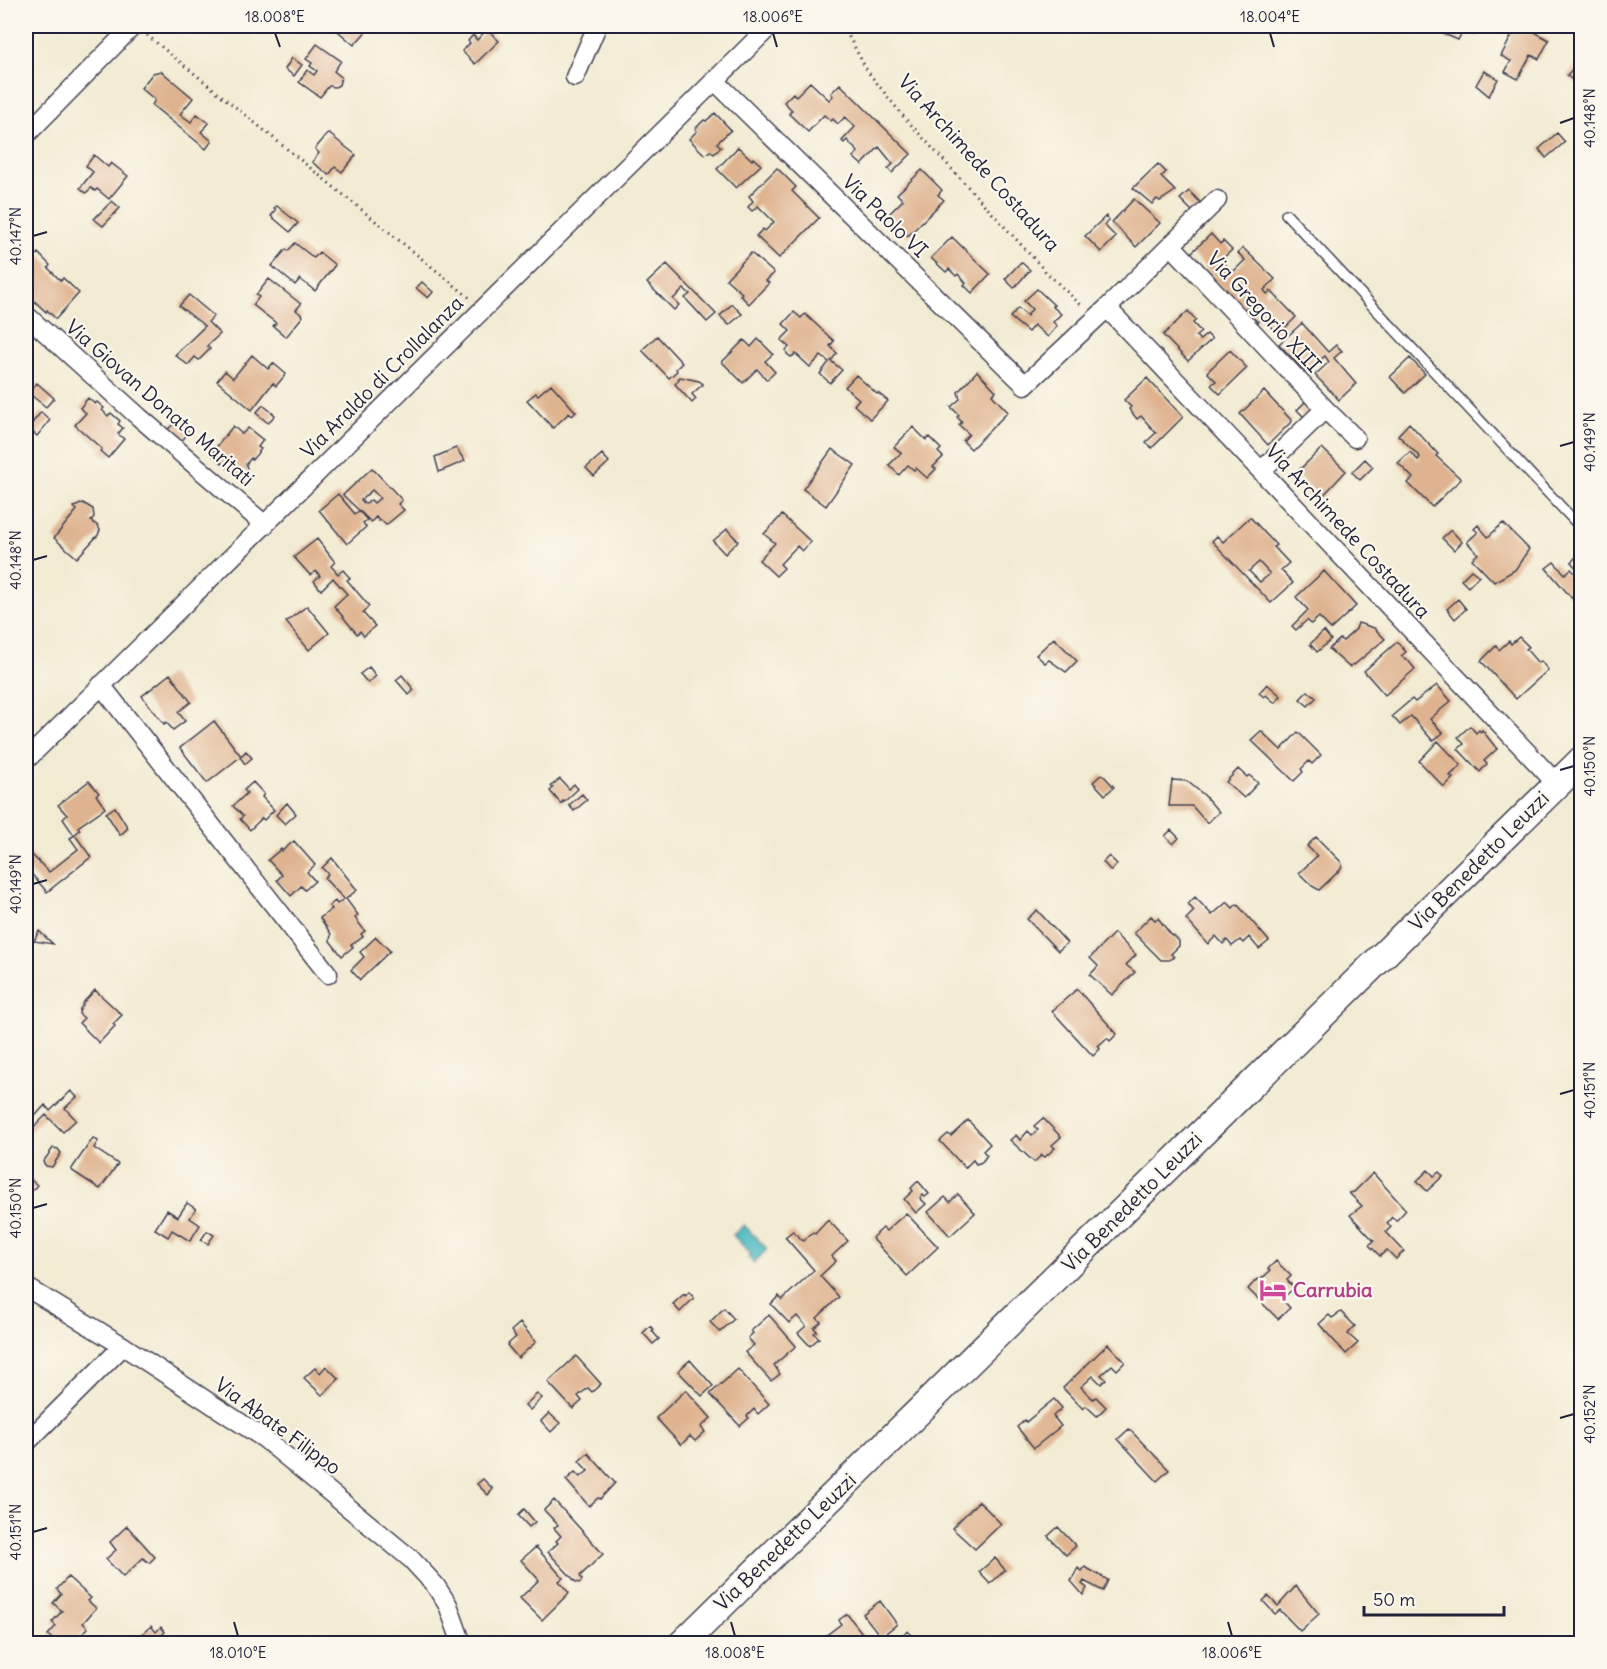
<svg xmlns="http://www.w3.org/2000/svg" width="1607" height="1669" font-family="Delius,sans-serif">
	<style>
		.water { fill: #4cbac3; stroke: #376e7f; stroke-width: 1.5 }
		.building { fill: #dfb38f; fill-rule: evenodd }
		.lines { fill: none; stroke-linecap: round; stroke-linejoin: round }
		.lane-casing { stroke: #414052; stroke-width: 12 }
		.street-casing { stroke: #414052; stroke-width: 21 }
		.secondary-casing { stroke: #414052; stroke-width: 30 }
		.path { stroke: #414052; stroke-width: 3; stroke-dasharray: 1.5 4.5; stroke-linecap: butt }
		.lane { stroke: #fff; stroke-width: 9 }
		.street { stroke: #fff; stroke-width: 18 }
		.secondary { stroke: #fff; stroke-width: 27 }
		.ticks { fill: none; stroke: #22223b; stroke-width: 2 }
		.labels { text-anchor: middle; stroke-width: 4.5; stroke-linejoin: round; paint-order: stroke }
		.street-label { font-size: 20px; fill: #22223b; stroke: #fbf7ec }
		.hotel-label { font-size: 20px; font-weight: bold; fill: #b23c85; stroke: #fbf7ec; text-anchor: start }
		.neatline { fill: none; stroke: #22223b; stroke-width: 2 }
		.ticks-label { font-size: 15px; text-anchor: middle; fill: #22223b }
	</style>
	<rect width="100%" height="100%" fill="#fbf7ec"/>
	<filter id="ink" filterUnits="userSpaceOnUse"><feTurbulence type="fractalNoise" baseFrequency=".0167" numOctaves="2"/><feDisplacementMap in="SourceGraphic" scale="12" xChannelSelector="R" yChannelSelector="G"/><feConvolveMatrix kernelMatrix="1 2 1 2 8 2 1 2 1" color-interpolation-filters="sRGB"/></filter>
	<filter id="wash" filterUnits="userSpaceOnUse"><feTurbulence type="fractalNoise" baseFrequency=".008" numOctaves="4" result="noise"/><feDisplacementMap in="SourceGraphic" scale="24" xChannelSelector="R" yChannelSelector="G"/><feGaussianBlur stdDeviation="1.35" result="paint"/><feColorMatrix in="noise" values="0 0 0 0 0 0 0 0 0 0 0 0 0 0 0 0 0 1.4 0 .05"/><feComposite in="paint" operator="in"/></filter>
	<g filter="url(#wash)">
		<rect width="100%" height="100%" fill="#f2ebd3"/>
		<!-- water -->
		<path class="water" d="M744 1225 767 1249 754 1263 748 1257 751 1254 733 1235Z"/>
		<g id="blocks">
			<!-- building -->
			<path class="building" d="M332 26H371L354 45Z
				M1448 26H1478L1474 35 1463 30 1458 40 1444 34Z
				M1512 26H1524L1549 40 1539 59 1531 55 1518 79 1505 72 1511 61 1501 56 1511 37 1508 35Z
				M487 29 499 41 475 64 462 51 470 43 468 41 473 35 477 40Z
				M317 44 341 61 334 71 341 77 339 85 335 87 329 86 320 97 299 82 307 70 314 75 317 71 310 66 312 63 306 59Z
				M292 58 302 65 294 76 285 69Z
				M1581 60V80L1577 85 1567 75Z
				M161 71 193 98 180 114 191 122 197 114 209 123 201 132 212 141 206 149 152 105 155 100 141 88 153 73Z
				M1484 71 1498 79 1489 96 1476 85Z
				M810 82 829 100 833 96 831 93 840 84 911 154 892 173 888 169 893 164 879 147 862 165 853 157 858 152 847 140 844 143 842 141 855 127 845 117 838 124 833 119 831 121 824 115 808 132 789 114 792 110 784 102 793 93 796 96Z
				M715 113 731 130 717 143 721 147 714 154 710 151 705 155 689 139 697 131 695 129 704 120 706 121Z
				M328 133 356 155 342 172 335 167 329 175 312 162 319 153 315 149Z
				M1557 133 1565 142 1546 158 1539 149Z
				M738 147 752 160 753 158 761 165 736 188 717 169Z
				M94 155 108 167 111 163 128 176 109 199 97 189 95 191 91 188 86 193 80 188 93 172 86 166Z
				M1158 164 1166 172 1161 177 1175 191 1160 201 1157 199 1152 204 1133 188Z
				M777 168 796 187 792 191 819 218 779 258 756 236 763 229 765 231 774 222 758 206 752 211 748 207 753 201 749 196Z
				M922 170 942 190 938 195 944 200 908 236 888 215 903 200 897 194Z
				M1189 191 1201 203 1193 212 1180 199Z
				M1134 199 1160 223 1136 247 1112 222Z
				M112 201 120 208 103 226 94 219Z
				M277 206 298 223 290 232 271 216 276 210 274 208Z
				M1106 216 1109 220 1104 225 1116 237 1101 252 1085 236Z
				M1211 234 1220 244 1223 241 1232 250 1221 260 1233 272 1245 260 1238 253 1243 248 1275 279 1264 290 1267 294 1271 291 1296 317 1279 334 1263 318 1258 322 1251 316 1255 312 1248 306 1243 311 1212 279 1214 276 1191 253Z
				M952 237 990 274 972 293 964 285 966 283 958 274 956 276 949 269 946 272 931 258Z
				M295 243 314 258 319 252 335 265 315 291 300 279 295 285 272 266 286 249 288 251Z
				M38 253 50 265 48 268 61 281 63 278 79 293 56 319 47 310 46 312 26 293V279L27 277 26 275V266Z
				M751 253 774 273 766 281 769 283 749 304 740 295 742 293 726 279Z
				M1021 262 1030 270 1014 288 1005 279Z
				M667 264 716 314 707 322 685 298 690 294 684 289 673 299 679 305 674 310 647 283Z
				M269 279 301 304 296 310 303 316 286 337 273 326 276 323 253 305 259 297 256 295Z
				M422 282 433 292 428 298 416 288Z
				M1037 289 1054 305 1052 306 1061 314 1053 322 1057 326 1048 337 1034 325 1028 332 1010 317 1018 308 1027 316 1032 309 1024 301Z
				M189 295 214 316 208 322 220 334 207 346 210 349 199 360 195 357 188 365 175 355 205 326 179 306Z
				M732 304 742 314 729 325 720 316Z
				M1188 311 1196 320 1193 323 1201 332 1196 336 1200 340 1207 334 1212 339 1188 361 1163 335Z
				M794 312 801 318 805 314 834 341 830 346 837 353 831 361 842 370 830 383 820 374 829 362 821 356 810 367 796 354 791 357 787 354 786 350 789 347 781 340 790 331 783 324Z
				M1302 323 1328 352 1336 345 1342 351 1334 358 1356 384 1339 400 1315 375 1329 362 1325 356 1305 372 1279 344Z
				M657 336 682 363 676 369 677 371 669 378 642 350Z
				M758 339 773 354 765 361 775 372 767 380 757 369 743 383 722 362 744 340 751 347Z
				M1230 350 1247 368 1220 394 1211 385 1216 381 1207 372Z
				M252 355 268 369 273 363 286 374 276 386 273 383 252 410 217 381 225 371 233 378Z
				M1410 358 1425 374 1405 393 1390 377Z
				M977 371 996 391 992 395 1008 412 971 449 963 441 969 434 959 425 962 422 957 417 959 415 951 407 960 399 958 392Z
				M856 375 877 394 878 393 888 401 870 419 854 405 859 399 845 387Z
				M680 377 699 381 703 384 692 394 696 399 692 403 675 384 679 380 678 379Z
				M1147 378 1183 417 1152 448 1146 442 1156 433 1141 416 1137 419 1129 409 1131 407 1124 400Z
				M37 383 54 398 46 407 32 396 26 405V390L28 393Z
				M551 384 576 412 572 416 569 413 553 428 527 400 536 393 538 395Z
				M1264 391 1292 421 1268 445 1240 414Z
				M88 398 95 404 97 402 104 408 102 410 108 416 111 413 120 421 118 424 123 428 118 434 124 439 108 458 100 451 102 449 75 425 86 413 80 408Z
				M1308 399 1317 408 1306 419 1297 410Z
				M263 405 275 415 268 423 256 413Z
				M41 412 50 420 37 436 28 428Z
				M177 421 189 432 180 443 166 431Z
				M1409 423 1438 454 1436 456 1461 479 1432 507 1408 483 1413 478 1398 463 1410 452 1418 460 1420 457 1398 435Z
				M233 426 242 434 248 428 263 440 258 447 261 449 252 460 251 458 246 464 247 469 240 478 211 454Z
				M913 427 926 440 929 437 941 449 938 452 943 457 933 467 936 469 927 478 916 468 914 470 908 465 899 475 889 465 901 453 894 447Z
				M456 448 465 461 439 472 435 457Z
				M1322 448 1346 471 1321 498 1295 474Z
				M832 449 855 465 826 506 803 489Z
				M602 454 609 462 594 476 586 468Z
				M1365 459 1373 467 1360 480 1352 472Z
				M372 468 402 500 398 504 404 510 386 525 381 520 379 521 376 517 371 522 343 495ZM372 490 380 498 374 503 371 500 365 504 361 500Z
				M338 494 355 514 359 511 367 520 363 523 366 527 347 544 319 510Z
				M83 503 93 509 94 517 91 521 98 526 100 530 98 535 77 558 54 538 77 510 74 507Z
				M782 515 811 542 802 551 797 546 780 564 784 568 776 576 759 560 775 543 764 534Z
				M1250 517 1276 545 1274 547 1289 563 1281 570 1293 583 1271 603 1212 541 1217 536 1223 542ZM1259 562 1270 574 1260 582 1249 571Z
				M1503 523 1529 549 1515 570 1494 582 1472 559 1478 554 1467 542 1478 532 1474 529 1478 525 1488 537Z
				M727 529 738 541 725 554 713 541Z
				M1451 530 1462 542 1454 550 1442 538Z
				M317 539 335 562 331 566 338 574 343 570 350 578 347 580 369 606 363 613 375 626 364 636 360 631 357 634 334 606 347 594 333 578 321 590 314 581 320 576 316 571 310 575 294 557Z
				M1581 552V597L1575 602 1546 568 1554 562 1565 574 1571 569 1575 573 1578 570 1571 562Z
				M1471 570 1479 576 1468 587 1461 580Z
				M1324 571 1356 606 1331 629 1319 617 1311 624 1307 620 1296 630 1292 626 1308 610 1296 597Z
				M1458 599 1466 609 1455 619 1447 609Z
				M307 606 329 633 309 650 286 622Z
				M1358 623 1374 628 1385 639 1354 665 1353 664 1349 667 1329 649 1340 639 1343 641 1356 629Z
				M1324 631 1331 640 1317 652 1310 644Z
				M1519 637 1529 647 1526 649 1538 663 1541 661 1548 670 1516 699 1481 661 1496 646 1499 650 1509 641 1511 644Z
				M1054 638 1077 661 1066 672 1049 660 1045 663 1036 655Z
				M1397 642 1406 652 1401 656 1406 660 1407 659 1415 669 1385 695 1364 671Z
				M369 667 376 676 368 683 360 674Z
				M170 674 191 702 178 712 185 721 173 730 166 722 164 724 142 696Z
				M402 675 414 690 409 695 396 680Z
				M1267 684 1281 696 1275 703 1266 695 1264 697 1259 693Z
				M1437 685 1451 701 1430 719 1443 733 1433 741 1411 716 1400 725 1392 716 1412 699 1415 702Z
				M1308 691 1316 698 1308 706 1300 699Z
				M214 721 241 756 246 751 252 758 245 764 240 757 207 783 180 748Z
				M1470 726 1476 733 1479 730 1481 732 1482 730 1497 749 1484 761 1487 764 1480 772 1458 749 1464 744 1458 737Z
				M1261 731 1281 750 1298 732 1321 755 1312 764 1309 761 1301 769 1303 772 1294 781 1251 740Z
				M1438 741 1461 765 1450 776 1453 778 1444 787 1419 761Z
				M1238 769 1247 777 1249 775 1258 783 1244 798 1226 782Z
				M1102 774 1114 787 1105 795 1093 782Z
				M560 779 569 789 574 784 578 789 564 802 563 801 561 804 550 791 553 788 551 786Z
				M1172 780 1187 781 1204 795 1219 812 1207 823 1192 806H1169Z
				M89 781 99 793 96 795 105 808 78 827 80 830 74 835 63 819 67 815 58 805Z
				M253 782 264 794 262 797 274 810 264 820 262 818 250 830 240 819 243 816 233 806 247 793 244 790Z
				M582 794 587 800 574 811 569 805Z
				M287 803 296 814 285 824 276 815Z
				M115 807 128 828 120 835 106 813Z
				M1171 830 1179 838 1173 844 1165 836Z
				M75 835 91 857 47 892 29 871 26 874V856L27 858 31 854 49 872 78 849 70 838Z
				M1316 837 1341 862 1342 865 1341 869 1319 890 1312 886 1299 873 1317 856 1307 846Z
				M294 841 315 865 307 872 315 881 305 890 301 886 291 896 277 880 282 875 268 860 281 849 282 851Z
				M1109 856 1117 864 1111 871 1103 862Z
				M332 858 357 890 346 899 358 915 355 918 365 931 361 934 363 937 351 945 353 947 342 956 330 941 331 934 320 918 332 909 329 906 335 901 337 904 344 899 324 878 328 874 322 868Z
				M1195 897 1212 915 1227 902 1233 908 1237 904 1269 941 1259 949 1249 937 1243 943 1240 940 1232 946 1227 940 1223 944 1216 936 1208 944 1186 919 1194 911 1188 904Z
				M1037 910 1067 943 1058 951 1027 919Z
				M1151 916 1155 920 1158 918 1172 936 1173 935 1179 941V946L1171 954 1174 957 1169 960H1161L1134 933Z
				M39 931 53 944 34 941Z
				M1114 933 1136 955 1126 965 1135 972 1112 995 1090 975 1098 966 1090 958Z
				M376 937 390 951 360 980 351 970 364 957 360 952Z
				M1077 989 1117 1034 1110 1041 1107 1038 1098 1046 1100 1049 1093 1056 1052 1011Z
				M95 990 122 1015 113 1024 115 1026 99 1043 79 1023 84 1018 79 1014 80 1009 83 1005 82 1004Z
				M71 1091 77 1097 65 1108 76 1120 63 1132 46 1115 26 1135V1121L28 1124 45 1105 50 1111Z
				M1043 1118 1061 1137 1052 1145 1055 1148 1045 1157 1042 1155 1034 1162 1010 1140 1016 1135 1020 1140 1028 1131 1032 1135 1038 1130 1034 1126Z
				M968 1120 990 1144 983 1151 987 1155 982 1162 976 1164 973 1160 965 1168 940 1141 948 1134 951 1136Z
				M93 1138 98 1141 94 1148 118 1164 100 1189 71 1170Z
				M53 1148 58 1149 61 1153 52 1167 46 1166 43 1162Z
				M1428 1170 1434 1176 1439 1172 1443 1176 1427 1191 1417 1181Z
				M1373 1173 1406 1210 1396 1221 1392 1217 1387 1223 1391 1227 1386 1232 1404 1251 1396 1259 1387 1250 1380 1256 1369 1245 1374 1241 1350 1215 1362 1206 1349 1193 1354 1192Z
				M26 1176 37 1185 26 1198Z
				M918 1181 929 1194 925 1197 923 1195 920 1198 926 1204 916 1213 904 1199 913 1191 911 1188Z
				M958 1194 975 1213 950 1236 928 1212 945 1197 950 1202Z
				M187 1203 196 1209 190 1218 200 1225 190 1241 172 1230 168 1237 155 1229 167 1210 178 1217Z
				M906 1213 938 1247 907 1276 872 1238 883 1228 886 1231Z
				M828 1220 848 1241 832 1256 836 1261 820 1276 839 1297 817 1318 821 1322 814 1328 817 1331 814 1333 819 1338 810 1346 798 1333 806 1326 797 1316 789 1323 771 1304 779 1296 782 1300 814 1270 785 1237 793 1231 803 1241 813 1232 815 1234Z
				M207 1231 214 1235 208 1244 201 1240Z
				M1276 1261 1291 1276 1287 1280 1294 1288 1282 1299 1290 1308 1278 1319 1248 1289 1257 1279 1259 1281 1270 1271 1268 1269Z
				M689 1292 694 1298 680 1312 673 1304 684 1294 685 1296Z
				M724 1308 734 1319 720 1332 710 1322Z
				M1341 1312 1355 1326 1348 1334 1358 1343 1346 1354 1319 1324 1329 1315 1332 1318Z
				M769 1315 796 1346 774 1365 780 1374 771 1381 745 1352 754 1345 748 1338 753 1333 751 1331Z
				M520 1323 536 1342 518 1358 507 1345 516 1337 511 1331Z
				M650 1326 654 1330 652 1331 659 1339 653 1344 643 1333Z
				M1108 1344 1125 1362 1117 1370 1112 1365 1101 1375 1106 1379 1101 1384 1093 1376 1081 1387 1093 1399 1096 1397 1106 1407 1097 1416 1086 1406 1083 1409 1063 1388Z
				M576 1356 601 1384 592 1392 588 1388 578 1396 582 1401 573 1409 548 1382Z
				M690 1360 713 1386 702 1396 678 1371Z
				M326 1366 339 1379 322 1395 304 1378 315 1368 320 1373Z
				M738 1369 769 1404 758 1414 754 1409 747 1416 749 1418 740 1426 710 1394Z
				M686 1390 711 1418 701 1427 705 1432 695 1441 690 1436 681 1445 656 1418Z
				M537 1394 542 1398 530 1410 525 1405Z
				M1054 1399 1062 1408 1053 1416 1061 1426 1034 1448 1017 1427 1025 1420 1026 1422Z
				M549 1413 560 1423 551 1432 541 1421Z
				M1129 1429 1169 1470 1157 1481 1118 1439Z
				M588 1453 615 1483 600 1499 598 1498 589 1506 566 1480 575 1472 580 1477 588 1471 579 1461Z
				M483 1479 493 1489 488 1495 477 1484Z
				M554 1500 603 1554 580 1576 582 1580 580 1583 576 1582 548 1552 558 1543 556 1541 561 1536 554 1528 558 1525 544 1510Z
				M979 1501 1001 1524 975 1549 952 1528Z
				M524 1509 535 1522 529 1527 518 1515Z
				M127 1526 155 1557 149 1563 143 1558 123 1577 106 1559 116 1550 110 1542Z
				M1058 1527 1076 1546 1066 1555 1048 1536Z
				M536 1547 563 1578 559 1581 569 1593 542 1620 520 1598 539 1580 521 1560Z
				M995 1558 1005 1570 990 1584 979 1572Z
				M1085 1567 1108 1580 1103 1591 1084 1581 1082 1584 1087 1588 1083 1595 1071 1581 1078 1568 1082 1571Z
				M68 1577 91 1598 88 1601 96 1608 83 1623 88 1628 76 1641 71 1636 65 1643 60 1639 56 1643 48 1635 56 1626 52 1622 62 1611 53 1603 61 1594 57 1589Z
				M1296 1586 1319 1614 1300 1631 1280 1610 1275 1614 1263 1601 1268 1596 1278 1606Z
				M880 1601 897 1624 881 1637 863 1614Z
				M847 1614 866 1638 868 1636 874 1644H829L824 1637 841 1624 839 1620Z
				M151 1626 156 1632 161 1627 165 1632 161 1636 168 1644H131Z
				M908 1631 917 1644H897L894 1640Z"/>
		</g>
	</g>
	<g filter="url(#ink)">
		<use href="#blocks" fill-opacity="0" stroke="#414052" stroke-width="1.5"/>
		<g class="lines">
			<defs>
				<path id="lane" d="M1286 214 1582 529"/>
				<path id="street" d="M575 77 597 26
					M714 80 1025 385 1107 308 1217 200
					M26 135 133 26
					M1171 245 1325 409 1355 438
					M1107 308 1557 784
					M26 315 139 417 265 525
					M1261 471 1325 409
					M101 685 328 974
					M26 760 770 26
					M26 1287 123 1346 265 1439 411 1559 435 1585 448 1605 462 1644
					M26 1443 123 1346"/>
				<path id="secondary" d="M682 1644 1582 760"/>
			</defs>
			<!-- lane casing -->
			<use href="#lane" class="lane-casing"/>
			<!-- street casing -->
			<use href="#street" class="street-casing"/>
			<!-- secondary casing -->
			<use href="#secondary" class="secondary-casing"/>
			<!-- path -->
			<path class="path" d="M843 26 868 72 903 116 1047 273 1082 306
				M147 35 470 298"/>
			<!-- lane -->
			<use href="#lane" class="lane"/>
			<!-- street -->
			<use href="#street" class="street"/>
			<!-- secondary -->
			<use href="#secondary" class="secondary"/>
		</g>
	</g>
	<!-- ticks -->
	<path class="ticks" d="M275 33 280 47M773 33 777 47M1270 33 1274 47M1560 123 1574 118M33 236 47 232M1560 446 1574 442M33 560 47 556M1560 770 1574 766M33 884 47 880M1560 1094 1574 1090M33 1208 47 1204M1560 1418 1574 1414M33 1532 47 1528M234 1622 238 1636M731 1622 735 1636M1228 1622 1232 1636"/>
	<!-- icons -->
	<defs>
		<symbol id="hotel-bare" viewBox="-9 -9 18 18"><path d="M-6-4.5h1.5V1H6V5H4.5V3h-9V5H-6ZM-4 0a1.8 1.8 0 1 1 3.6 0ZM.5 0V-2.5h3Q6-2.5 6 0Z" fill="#d1479c" stroke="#fbf7ec" stroke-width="2.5" paint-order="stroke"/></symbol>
	</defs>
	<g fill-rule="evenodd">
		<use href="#hotel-bare" x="1254" y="1271" width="38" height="38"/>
	</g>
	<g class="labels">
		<!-- street labels -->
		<g class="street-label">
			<text transform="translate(979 163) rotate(48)" y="7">Via Archimede Costadura</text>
			<text transform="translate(885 216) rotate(44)" y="7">Via Paolo VI</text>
			<text transform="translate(1264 312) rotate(47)" y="7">Via Gregorio XIII</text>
			<text transform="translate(382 377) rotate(-45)" y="7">Via Araldo di Crollalanza</text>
			<text transform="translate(160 403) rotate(41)" y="7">Via Giovan Donato Maritati</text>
			<text transform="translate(1348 531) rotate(47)" y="7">Via Archimede Costadura</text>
			<text transform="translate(1479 861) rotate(-45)" y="7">Via Benedetto Leuzzi</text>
			<text transform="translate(1132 1202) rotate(-45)" y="7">Via Benedetto Leuzzi</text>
			<text transform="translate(278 1426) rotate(36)" y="7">Via Abate Filippo</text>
			<text transform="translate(785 1542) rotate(-44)" y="7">Via Benedetto Leuzzi</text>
		</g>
		<!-- hotel labels -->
		<g class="hotel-label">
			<text x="1293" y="1297">Carrubia</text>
		</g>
	</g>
	<!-- margin -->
	<rect width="1607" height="1669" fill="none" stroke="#fbf7ec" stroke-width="66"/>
	<!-- scale -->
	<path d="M1364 1606v9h140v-9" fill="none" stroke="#22223b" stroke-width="3"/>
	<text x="1373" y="1606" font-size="18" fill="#22223b" stroke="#fbf7ec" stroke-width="4.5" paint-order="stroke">50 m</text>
	<rect x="33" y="33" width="1541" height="1603" class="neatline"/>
	<g class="ticks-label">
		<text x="275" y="22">18.008°E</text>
		<text x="773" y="22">18.006°E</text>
		<text x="1270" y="22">18.004°E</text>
		<text transform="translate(1590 118) rotate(-90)" y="5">40.148°N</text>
		<text transform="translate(16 236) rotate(-90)" y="5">40.147°N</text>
		<text transform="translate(1590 442) rotate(-90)" y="5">40.149°N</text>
		<text transform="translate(16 560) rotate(-90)" y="5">40.148°N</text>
		<text transform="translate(1590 766) rotate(-90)" y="5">40.150°N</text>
		<text transform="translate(16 884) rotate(-90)" y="5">40.149°N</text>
		<text transform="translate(1590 1090) rotate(-90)" y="5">40.151°N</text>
		<text transform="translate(16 1208) rotate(-90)" y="5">40.150°N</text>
		<text transform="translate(1590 1414) rotate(-90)" y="5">40.152°N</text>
		<text transform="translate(16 1532) rotate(-90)" y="5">40.151°N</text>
		<text x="238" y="1658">18.010°E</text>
		<text x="735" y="1658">18.008°E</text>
		<text x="1232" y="1658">18.006°E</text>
	</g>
</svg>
